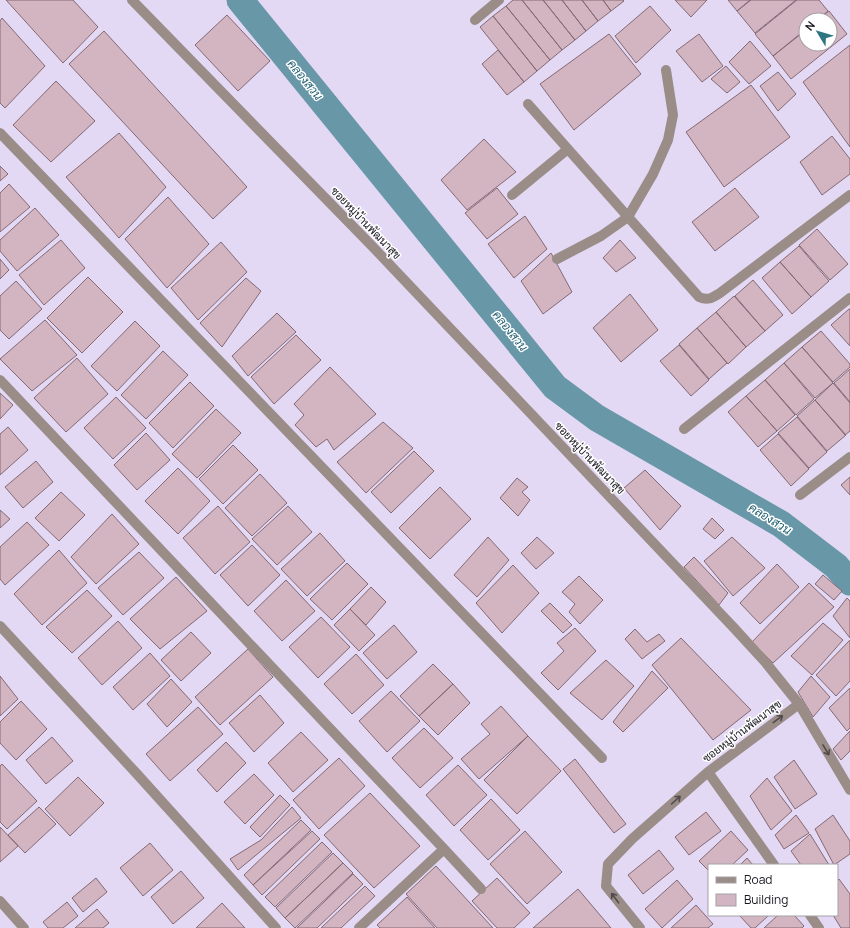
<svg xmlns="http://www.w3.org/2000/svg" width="850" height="928" font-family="Manrope,Sarabun,sans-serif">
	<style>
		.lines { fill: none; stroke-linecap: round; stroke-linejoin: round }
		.canal { stroke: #6897a8; stroke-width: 27 }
		.building { fill: #d3b4c1; stroke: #846975 }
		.minor { stroke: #9a8d88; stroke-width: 10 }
		.oneway { stroke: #524b4e }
		.labels { text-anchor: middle; stroke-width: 3; stroke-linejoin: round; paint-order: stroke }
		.street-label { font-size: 11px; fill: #18151e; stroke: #fff }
		.water-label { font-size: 12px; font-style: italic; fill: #1f5e71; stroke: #fff }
	</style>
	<rect width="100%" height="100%" fill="#e3d9f5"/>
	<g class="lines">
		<!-- canal -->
		<path class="canal" d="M240 0 555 387 597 418 781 524 836 566 850 582"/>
	</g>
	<!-- building -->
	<path class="building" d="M6 0H73L98 27 63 63Z
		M513 0H522L562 50 550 60 506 6Z
		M522 0H543L575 40 562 50Z
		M543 0H562L586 31 575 40Z
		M562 0H582L598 21 586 31Z
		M582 0H603L611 11 598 21Z
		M603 0H623L624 1 611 11Z
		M675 0H707L691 17Z
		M728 0H750L737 11Z
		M751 0H796L755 33 737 11Z
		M797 0H819L828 11 817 20H806V29L773 56 755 34Z
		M506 6 550 60 537 71 493 16Z
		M650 6 671 30 636 63 615 36Z
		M829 11 847 34 791 79 773 56 806 30V44H830V20H818Z
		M227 15 270 61 238 91 195 45Z
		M493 16 537 71 524 82 480 27Z
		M2 18 45 66 5 108 0 103V21Z
		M104 31 247 187 213 219 69 64Z
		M609 34 641 74 574 130 540 84Z
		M699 34 723 66 702 82 676 51Z
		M750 41 771 66 749 84 729 62Z
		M850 45V147L803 82Z
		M498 50 524 82 507 95 482 64Z
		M726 66 740 82 727 93 711 79Z
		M778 72 796 94 778 111 760 86Z
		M56 81 95 121 51 162 13 125Z
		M751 85 790 137 724 187 686 132Z
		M119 133 166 187 119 238 66 177Z
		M832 136 850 159V174L822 195 800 162Z
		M484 139 516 172 467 210 441 180Z
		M0 166 8 174 0 181Z
		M9 184 30 207 0 232V193Z
		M497 188 518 214 487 239 465 213Z
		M735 188 759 217 715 251 692 222Z
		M168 197 209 244 167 288 125 239Z
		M35 208 59 235 17 271 0 251V240Z
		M525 216 547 249 514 278 488 244Z
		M817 229 848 264 830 280 799 245Z
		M61 240 85 268 44 305 19 275Z
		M620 240 636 258 616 272 603 258Z
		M221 242 247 272 198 320 171 288Z
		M799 246 829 281 811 297 780 262Z
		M551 253 572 292 543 314 521 281Z
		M0 259 9 270 0 279Z
		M780 262 811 297 792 314 762 278Z
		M88 277 123 312 82 353 47 318Z
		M246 278 261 291 222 347 200 323Z
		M753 280 783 315 765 331 735 296Z
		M16 281 42 309 9 339 0 330V296Z
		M630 294 658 330 621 362 593 328Z
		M734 296 765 331 746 347 716 312Z
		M849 309H850V346L831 325Z
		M716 312 746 347 728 364 697 328Z
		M277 313 296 332 248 376 232 356Z
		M45 320 77 355 32 391 0 359Z
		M135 321 160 346 117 391 91 366Z
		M697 328 727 363 709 379 679 344Z
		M821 331 850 364V367L833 382 802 347Z
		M296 335 321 360 274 404 251 377Z
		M679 345 709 380 691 396 660 361Z
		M802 347 833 383 815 398 784 363Z
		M163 351 188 375 146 419 121 395Z
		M77 358 108 394 66 432 34 398Z
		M784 363 814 399 796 415 765 380Z
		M330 367 376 414 334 450 327 439 316 447 295 425 304 415 294 404Z
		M850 369V402L834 383Z
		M765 380 795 415 777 431 746 396Z
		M190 382 214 406 173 448 149 423Z
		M833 383 850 403V431L845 435 815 400Z
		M0 393 13 405 0 419Z
		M746 396 777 431 758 447 728 412Z
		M116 397 146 428 113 459 84 428Z
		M815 400 846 435 827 451 797 416Z
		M216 409 241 433 197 478 172 454Z
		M797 417 827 452 809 468 778 433Z
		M383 422 413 448 366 493 337 462Z
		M8 427 28 450 0 475V434Z
		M146 433 170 460 137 490 114 465Z
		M778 434 809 469 791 486 760 450Z
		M233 445 258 470 223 504 199 479Z
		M414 451 434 471 391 513 371 492Z
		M36 461 53 482 23 508 5 487Z
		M178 468 210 501 178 534 145 501Z
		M645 470 681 506 660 530 624 488Z
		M260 474 287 503 252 536 225 508Z
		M850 477V495L841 485Z
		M517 478 528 487 522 492 530 500 518 516 500 498Z
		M440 487 471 519 430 559 399 528Z
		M61 492 85 515 59 541 35 518Z
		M218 506 250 542 215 574 183 538Z
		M288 506 312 532 277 565 252 539Z
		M0 510 10 519 0 528Z
		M112 514 139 544 96 584 71 557Z
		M712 518 724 530 715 539 703 529Z
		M27 522 49 545 5 585 0 579V547Z
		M320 533 345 561 307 596 281 569Z
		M488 537 509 560 477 597 454 575Z
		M537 537 554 553 536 569 521 553Z
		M732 537 765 568 733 596 704 561Z
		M252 545 280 575 248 606 220 575Z
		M59 550 87 583 42 625 14 594Z
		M139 552 164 578 123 615 98 588Z
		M694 557 728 593 719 605 684 567Z
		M347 563 368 584 332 620 310 599Z
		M777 564 799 587 760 624 740 603Z
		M513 565 539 593 502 633 476 603Z
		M823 575 842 591 834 600 815 584Z
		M579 576 603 600 580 624 569 612 575 604 562 592Z
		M176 577 207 611 160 649 130 619Z
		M286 580 315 611 282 641 254 611Z
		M809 583 834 607 773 663 752 642Z
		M371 587 386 602 366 625 350 609Z
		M87 590 112 616 72 653 46 627Z
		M847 598 850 601V638L833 616Z
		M550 603 572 625 563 633 541 611Z
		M350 609 375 635 359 651 334 625Z
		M321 617 350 647 318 678 289 647Z
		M118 621 142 648 102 685 78 658Z
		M823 623 843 640 812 675 791 656Z
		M394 625 417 652 387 679 363 653Z
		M575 628 596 651 558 690 541 673 564 651 557 643Z
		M635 629 647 642 659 634 665 641 642 659 625 639Z
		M191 632 211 653 181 681 161 660Z
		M681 638 751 710 713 740 652 665Z
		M850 640V681L836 696 816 675Z
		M248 649 273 677 220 725 195 697Z
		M150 653 170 676 133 710 113 687Z
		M356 654 384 685 352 714 324 684Z
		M606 660 634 686 602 720 570 693Z
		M433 664 453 684 419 716 400 696Z
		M652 671 668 688 623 732 613 722Z
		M0 676 18 699 0 716Z
		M811 676 830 697 813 717 798 692Z
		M171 679 192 702 167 727 147 704Z
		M453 684 470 703 438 735 419 716Z
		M850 688V728L847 731 829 708Z
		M391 691 420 721 387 752 359 721Z
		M260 695 284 723 254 752 229 723Z
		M21 701 47 729 16 760 0 743V722Z
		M501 706 528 736 479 779 461 759 490 734 481 724Z
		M198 707 223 734 170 781 146 754Z
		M424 728 453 758 420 788 392 758Z
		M850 731V751L841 760 833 749Z
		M301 732 328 760 293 792 268 763Z
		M528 736 561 771 517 814 484 780Z
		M52 737 73 761 46 784 26 760Z
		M226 742 246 763 217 792 197 770Z
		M339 758 365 786 319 829 293 800Z
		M575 759 626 824 614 833 563 769Z
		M794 760 817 794 795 809 774 777Z
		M2 764 37 801 7 829 0 822V766Z
		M458 765 487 795 454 826 426 795Z
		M254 774 274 795 245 824 224 802Z
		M78 777 104 803 70 836 45 809Z
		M767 778 792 811 771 830 750 796Z
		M370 793 420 846 374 888 324 835Z
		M280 795 290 805 260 837 250 827Z
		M491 799 520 830 488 860 460 830Z
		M39 807 56 824 25 853 8 835Z
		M292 807 301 818 238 870 230 859 261 840Z
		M706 812 721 831 689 855 675 837Z
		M796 815 809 833 784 849 775 835Z
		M833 815 850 841V854L834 865 815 829Z
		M301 820 311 830 253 885 244 875Z
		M0 827 18 846 0 862Z
		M312 831 320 839 262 895 253 885Z
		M525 831 562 872 527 904 490 864Z
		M731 831 748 850 732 865H709V871L699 861Z
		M810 834 829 865H801L791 851Z
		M322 842 332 852 275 907 265 897Z
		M150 843 173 870 143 896 120 868Z
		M659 850 674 869 643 894 628 875Z
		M333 853 343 863 285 918 276 908Z
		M747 858 753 865H740Z
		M343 863 353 873 295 928 285 918Z
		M436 866 493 928H437L406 894Z
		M181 871 204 898 173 924 151 897Z
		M353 874 363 884 317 928H297Z
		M96 878 107 892 83 912 72 898Z
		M497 878 530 913 514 928H497L472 901Z
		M839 879 850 894V928H841L833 915H837V881Z
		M677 880 693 899 662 928 645 909Z
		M365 886 375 896 341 928H321Z
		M578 889 611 928H533Z
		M407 897 435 928H380L377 925Z
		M67 902 78 916 63 928H48L43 922Z
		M222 903 245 928H196Z
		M696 905 713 924 708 928H671Z
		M97 909 109 923 103 928H75Z
		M739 915H769L755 928H751Z
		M778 915H794L804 926 802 928H764Z"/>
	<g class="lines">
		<!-- minor -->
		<path class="minor" d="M132 0 372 246 735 629 766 663 799 704 850 790
			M475 20 499 0
			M528 104 699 297C708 301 712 298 720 293L850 195
			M0 133 602 758
			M512 195 568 149
			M557 259 601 236 628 217 653 174 668 140 673 115 666 70
			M0 380 444 849 359 928
			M684 429 850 298
			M800 495 850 457
			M0 626 137 774 276 928
			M708 772 774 865
			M444 849 481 889
			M0 901 24 928
			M810 915 819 928
			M640 928 606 886 608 864 632 839 708 772 799 704"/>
	</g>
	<!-- one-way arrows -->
	<defs><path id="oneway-shaft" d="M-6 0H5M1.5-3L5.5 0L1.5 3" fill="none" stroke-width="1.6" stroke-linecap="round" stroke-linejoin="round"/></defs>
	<g class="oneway">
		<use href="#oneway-shaft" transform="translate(778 719) rotate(-37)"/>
		<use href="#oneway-shaft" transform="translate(826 750) rotate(59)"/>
		<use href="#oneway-shaft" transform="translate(676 800) rotate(-42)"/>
		<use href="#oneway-shaft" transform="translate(615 898) rotate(-127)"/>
	</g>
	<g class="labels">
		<!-- street labels -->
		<g class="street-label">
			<text transform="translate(366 223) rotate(46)" y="4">ซอยหมู่บ้านพัฒนาสุข</text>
			<text transform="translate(590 458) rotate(46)" y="4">ซอยหมู่บ้านพัฒนาสุข</text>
			<text transform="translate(742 731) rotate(-37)" y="4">ซอยหมู่บ้านพัฒนาสุข</text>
		</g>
		<!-- water labels -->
		<g class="water-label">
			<text transform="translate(305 80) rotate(51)" y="4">คลองสวน</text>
			<text transform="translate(510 331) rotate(51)" y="4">คลองสวน</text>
			<text transform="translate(770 519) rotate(32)" y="4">คลองสวน</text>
		</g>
	</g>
	<!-- legend -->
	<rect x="708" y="864" width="130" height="52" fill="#ffffff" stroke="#a3a1a5"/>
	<rect x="716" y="877" width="20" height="6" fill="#9a8d88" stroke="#a3a1a5"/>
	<text x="744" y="884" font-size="12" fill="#18151e">Road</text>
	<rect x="716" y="894" width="20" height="12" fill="#d3b4c1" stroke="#a3a1a5"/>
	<text x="744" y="904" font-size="12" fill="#18151e">Building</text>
	<!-- north arrow -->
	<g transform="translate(818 32) rotate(308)"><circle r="19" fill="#ffffff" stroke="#a3a1a5"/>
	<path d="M0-3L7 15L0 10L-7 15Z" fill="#2e7681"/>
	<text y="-6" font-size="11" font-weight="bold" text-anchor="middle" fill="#18151e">N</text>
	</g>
</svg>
